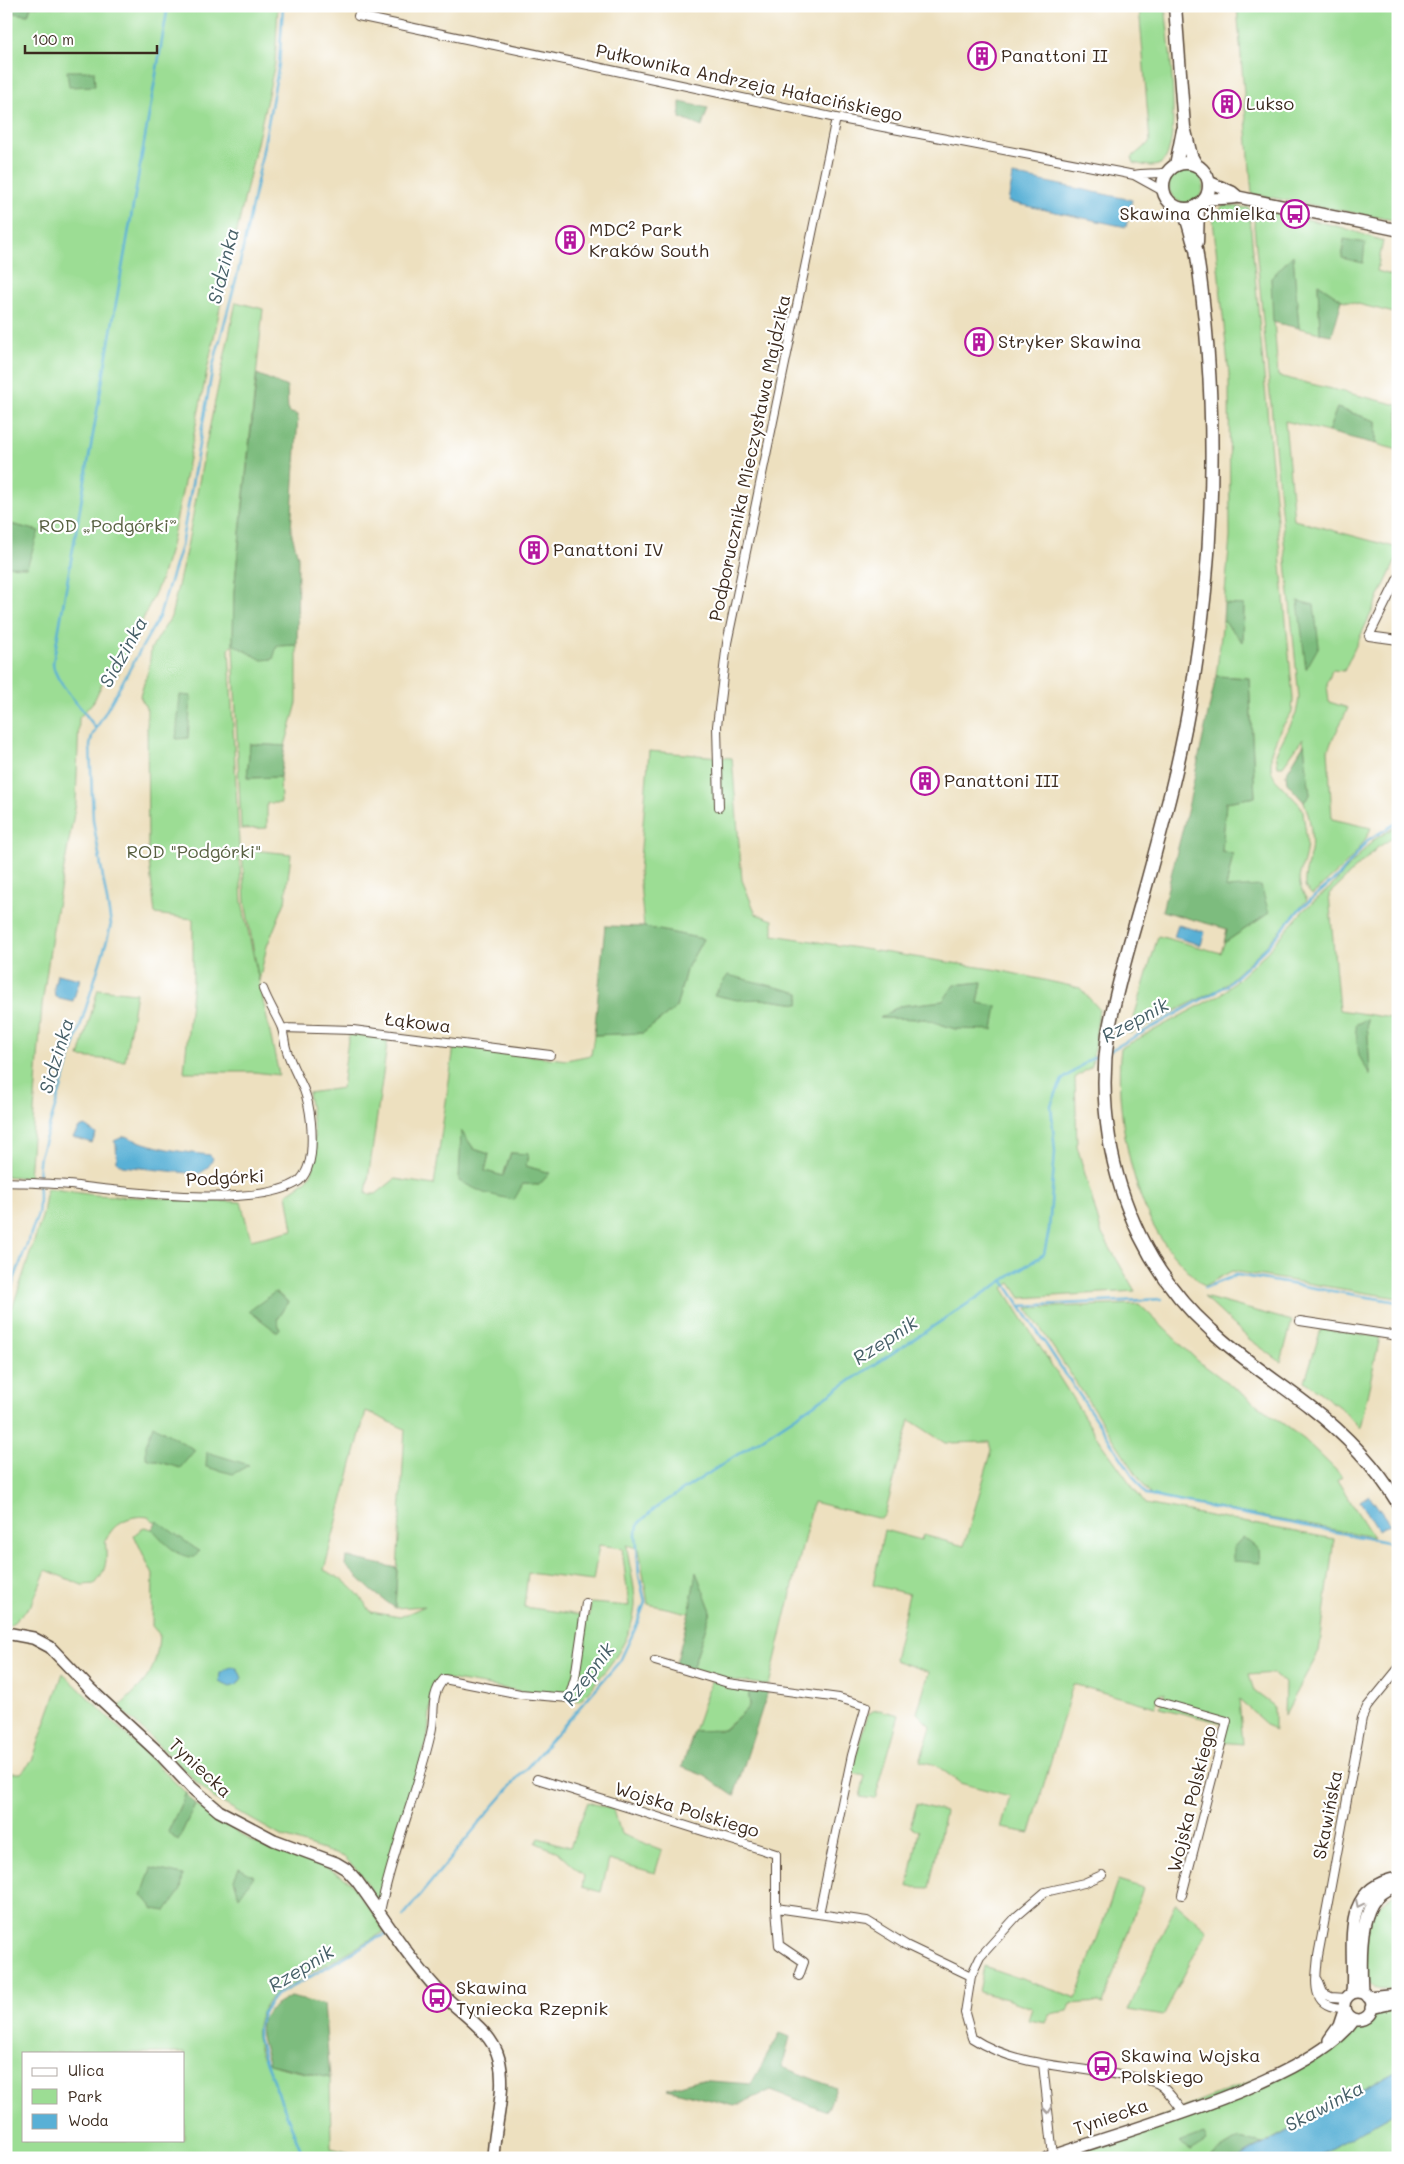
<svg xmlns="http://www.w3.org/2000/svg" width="1404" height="2164" font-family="Mali,sans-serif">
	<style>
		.green { fill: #9cdd94; stroke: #6c8459; fill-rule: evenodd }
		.forest { fill: #7dbc7e; stroke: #5c734e }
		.water { fill: #59b0d6; stroke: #4a6d7a }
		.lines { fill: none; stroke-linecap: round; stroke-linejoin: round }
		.stream { stroke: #59b0d6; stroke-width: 2.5 }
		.street-casing { stroke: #564536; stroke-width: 10 }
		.secondary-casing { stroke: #564536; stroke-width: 14 }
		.primary-casing { stroke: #564536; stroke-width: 15 }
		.street { stroke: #fff; stroke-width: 8 }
		.secondary { stroke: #fff; stroke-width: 11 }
		.primary { stroke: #fff; stroke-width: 12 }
		.oneway { stroke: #a79f9a }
		.labels { text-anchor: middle; stroke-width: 4.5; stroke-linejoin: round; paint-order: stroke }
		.poi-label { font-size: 18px; fill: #3b2a1e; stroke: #fff; text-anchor: start }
		.street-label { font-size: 18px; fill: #3b2a1e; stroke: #fff }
		.park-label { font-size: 18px; fill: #586041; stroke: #fff }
		.water-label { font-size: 19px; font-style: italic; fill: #476068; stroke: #fff }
	</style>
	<rect width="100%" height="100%" fill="#fff"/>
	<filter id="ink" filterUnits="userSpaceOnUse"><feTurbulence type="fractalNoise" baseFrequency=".02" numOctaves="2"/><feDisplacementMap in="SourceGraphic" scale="10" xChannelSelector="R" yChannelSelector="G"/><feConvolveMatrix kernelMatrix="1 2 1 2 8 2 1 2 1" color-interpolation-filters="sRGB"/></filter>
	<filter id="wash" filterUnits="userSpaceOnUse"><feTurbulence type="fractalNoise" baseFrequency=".0096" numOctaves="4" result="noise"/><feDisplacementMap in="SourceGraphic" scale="20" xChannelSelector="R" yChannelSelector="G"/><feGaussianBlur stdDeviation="1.12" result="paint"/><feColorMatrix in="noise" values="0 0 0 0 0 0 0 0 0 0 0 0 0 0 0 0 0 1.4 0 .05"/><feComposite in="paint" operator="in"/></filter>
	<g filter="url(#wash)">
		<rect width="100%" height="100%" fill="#ede0bf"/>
		<!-- green -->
		<path class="green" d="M31 6 98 8 101 6H278L275 63 222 298 171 546 159 584 117 676 106 675 94 701 79 718 76 803 54 922 42 1005 29 1178 6 1176V566L27 567 38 531 6 523V12L28 15Z
			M1139 6H1165C1168 32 1184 152 1160 164 1153 168 1142 165 1134 163L1132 157 1150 142Z
			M1237 6H1398V175L1395 178 1398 221 1252 194Z
			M1169 186a17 17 0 1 1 34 0a17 17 0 1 1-34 0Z
			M1223 205 1249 208 1293 699 1292 712 1280 730 1271 752V770L1275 779 1300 805 1303 811C1304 824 1308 838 1306 851 1303 875 1292 875 1307 900L1265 947 1221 988 1129 1034 1158 936 1221 953 1224 943 1269 913 1226 888 1233 854 1222 851 1226 802 1255 797 1249 678 1216 676 1223 620 1243 642 1244 606 1224 604 1230 537 1229 374 1213 219Z
			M1261 209 1341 227 1383 241 1377 271 1398 277V314L1342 300 1318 284 1320 333 1299 328 1293 256 1271 278 1278 376 1398 405V450L1376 444V421L1337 408 1328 432 1285 421 1294 520 1398 548V556L1344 671 1332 670 1327 685 1329 702 1348 708 1328 749 1332 819 1371 828C1360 855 1333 876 1312 895L1305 887C1304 874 1308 864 1311 852 1313 838 1310 815 1304 802L1310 795 1303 738 1283 766H1278L1276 753 1296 714 1299 698 1254 226 1255 210Z
			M236 302 263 309 234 591 233 644 277 646 297 645V703L285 746 250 744 247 778 280 777 281 803H267V828L241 829 233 645 229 648 242 902 279 1075 254 1072H184L193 980V919L155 914 148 852 147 710 140 696 149 668 151 649 171 617 188 542 206 444Z
			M649 751 732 758 742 880 756 914 773 920V935L998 970 1080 988 1099 1009 1092 1066 1075 1078 1077 1146 1102 1234 1135 1291 1021 1298 1011 1283 1003 1288 1095 1434 1145 1504 1334 1539 1319 1652 1284 1716 1285 1683 1273 1673 1249 1675 1254 1691 1274 1706V1731L1239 1700 1243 1744 1219 1742 1223 1723 1160 1708 1165 1693H1160L1155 1707 1073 1684 1030 1833 1001 1828 1010 1796 960 1783 936 1765 920 1761 931 1727 917 1713 929 1672 894 1660 909 1594 873 1585 884 1530 921 1540 923 1535 964 1546 992 1450 990 1442 945 1443 910 1420 885 1514 881 1519 813 1502 769 1685 730 1680 692 1669 711 1611 696 1573 689 1613 648 1604 639 1549 627 1545C628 1565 636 1585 635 1606 631 1646 604 1672 580 1701L442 1678 432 1683 428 1735 380 1907 363 1876 344 1857 281 1836 212 1797 119 1707C146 1681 157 1673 159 1634L152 1626 153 1575 134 1535 144 1527 152 1529 177 1553 198 1551 148 1517C131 1514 113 1523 106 1540 105 1543 106 1547 106 1551 107 1564 104 1574 95 1584L82 1585 46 1570 32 1604 10 1626 6 1625V1312L13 1306 43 1214 47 1188 94 1195 241 1202 251 1240 293 1230 287 1194C293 1189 307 1182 311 1174 320 1157 311 1112 308 1093L342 1088 349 1031 388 1038 366 1194H376L395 1179 434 1185 454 1046 566 1060 591 1055 594 1035 643 1033 676 1008 686 970 703 939 644 927 639 872ZM982 982 978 1003 955 1029 925 1019 881 1018 899 1006 944 1001 954 985ZM800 993 799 1004 761 999ZM462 1132 474 1149 489 1154 485 1171 503 1176 511 1153 528 1154 526 1166 549 1173 539 1185 459 1180ZM276 1292 288 1302 277 1319ZM366 1411 405 1429 395 1608 425 1606 400 1617 371 1612C356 1590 349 1582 324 1570ZM599 1545 622 1548 629 1606 591 1603 589 1616 524 1607 528 1573 593 1581Z
			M1398 825V834L1377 848 1329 894 1339 1010 1398 1019V1298L1232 1271 1204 1286C1188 1270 1170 1254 1158 1234 1130 1188 1114 1101 1121 1048L1223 993 1267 952 1304 910 1331 887 1372 841ZM1367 1020 1370 1074 1355 1025Z
			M242 849 291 854 285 902 267 946 259 981 245 902Z
			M98 989 136 993 125 1061 79 1057Z
			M1204 1297 1292 1321 1281 1362 1249 1339Z
			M1139 1304 1198 1361 1305 1440 1342 1476 1337 1480 1373 1537 1151 1496 1027 1308Z
			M1321 1329 1380 1337 1360 1428 1339 1407 1305 1381Z
			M63 1673 186 1793 168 1832 178 1841 195 1804 253 1842 326 1867 348 1880 378 1920 384 1932 277 1992C262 2007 253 2021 258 2043 259 2051 261 2058 269 2063 276 2068 318 2075 330 2078L331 2148 371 2158H6V1773H21L32 1761ZM24 2053H184V2140H24Z
			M711 1681 748 1687 750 1706 723 1730 694 1731Z
			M879 1710 899 1715 875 1799 860 1797 865 1776 851 1773 867 1715 873 1711Z
			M588 1802 614 1810 621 1834 662 1850 655 1873 609 1860 601 1892 582 1887 584 1876 558 1852 536 1843 539 1838 570 1847Z
			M917 1804 945 1812 929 1888 908 1887 919 1831 910 1826Z
			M1118 1880 1143 1888 1103 2004 1099 2002 1071 2004 1068 2011 1049 2014 1045 2023 1028 2020 1032 2008 1007 1999 979 1992 984 1966 1076 1998Z
			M1398 1893V1989C1384 1990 1370 1993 1367 1976L1364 1975C1367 1944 1362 1905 1398 1893Z
			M1176 1903 1207 1930 1163 2016 1128 2010Z
			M1398 2006V2070L1263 2144 1239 2139 1208 2158H1059L1329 2050 1357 2025 1368 2021 1379 2011Z
			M1398 2110V2158H1315Z"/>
		<!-- forest -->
		<path class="forest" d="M6 6H31L28 15 6 12Z
			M67 71H94L95 86 69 87Z
			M680 102 708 108 702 127 680 118Z
			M1344 239 1365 243 1363 263 1342 258Z
			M1293 255 1299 328 1273 322 1271 278Z
			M1318 284 1342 300 1332 335 1320 333Z
			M257 374 287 387 288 412 298 415 291 531 298 557 297 645 277 646 273 659 262 660 233 644 234 591Z
			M1337 408 1376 421V444L1328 432Z
			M6 523 39 531 27 567 6 566Z
			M1298 601 1314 605 1319 646 1306 669Z
			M1224 604 1244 605 1243 642 1223 620Z
			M1216 676 1249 678 1255 797 1226 802 1222 851 1233 854 1226 888 1261 886 1269 913 1224 943 1227 929 1162 911 1188 808Z
			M180 695 191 696 188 738 176 739Z
			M250 744 285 746 280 777 247 778Z
			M1304 744 1310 795 1304 802 1287 783 1286 774Z
			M605 926 644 927 703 939 686 970 676 1008 643 1033 594 1035Z
			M728 975 800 993 799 1004 761 999 737 1000 714 995Z
			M982 982 978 1003 997 1006 993 1030 955 1029 925 1019 880 1018 899 1006 943 1001 954 985Z
			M1367 1019 1370 1075 1359 1056 1355 1025Z
			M461 1131 474 1149 489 1154 485 1171 503 1176 511 1153 528 1154 526 1166 550 1173 539 1185 523 1184 514 1200 484 1193 459 1181Z
			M275 1292 288 1302 277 1319 280 1330 277 1332 249 1311Z
			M153 1425 195 1450 180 1468 146 1458V1445Z
			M207 1452 249 1465 233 1474 206 1467Z
			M157 1521 199 1551 195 1557C176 1558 165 1542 152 1529Z
			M1243 1537 1259 1550 1260 1563 1233 1561V1548Z
			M346 1557 397 1568 395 1608 372 1591 345 1565Z
			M696 1572 711 1611 692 1669 676 1664 689 1613Z
			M748 1687 768 1691 734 1796 705 1776 682 1767 694 1731 724 1730 750 1706Z
			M186 1793 195 1804 178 1841 168 1832Z
			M151 1868 183 1875 181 1890 166 1911 154 1909 142 1895Z
			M239 1868 254 1876 239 1897 234 1879Z
			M291 1997 324 2005 330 2078 269 2064C257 2026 252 2016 291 1997Z
			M780 2033 790 2037 782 2067 836 2088 827 2111 771 2090 735 2106 667 2089 697 2080 751 2084Z
			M1204 2134 1207 2141 1191 2151 1179 2143Z
			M1239 2139 1263 2144 1239 2158H1208Z"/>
		<!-- water -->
		<path class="water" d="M1013 175 1132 200 1126 227 1008 202Z
			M1178 925 1205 932 1201 945 1174 937Z
			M57 974 80 979 73 1001 55 997 54 988Z
			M85 1126 96 1134 92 1143 73 1137 79 1128Z
			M125 1136C153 1148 180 1152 210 1155L213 1158C211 1165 205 1172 197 1174L122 1166 117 1162 116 1144 114 1141Z
			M1369 1495 1390 1524 1378 1530 1360 1501Z
			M232 1666 238 1669 242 1678 237 1685 230 1687 219 1682 220 1673Z
			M1398 2070V2110L1315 2158H1239Z"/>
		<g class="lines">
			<!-- stream -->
			<path class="stream" d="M96 729C86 711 53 681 53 663L168 6
				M1111 1050 1226 986 1268 946 1299 910 1341 874 1368 840 1398 822
				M1003 1280 1146 1495 1397 1544
				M1204 1288 1237 1275 1398 1302
				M6 1302 38 1214C41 1195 36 1175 40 1156L107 940 111 924 93 820 90 745 92 736 159 617 181 546 213 366 238 272 258 177 279 64 283 6
				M1020 1306 1162 1299
				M403 1916 490 1810 620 1661 635 1629 645 1602 639 1575 636 1534 639 1523 654 1509 1044 1254 1049 1230 1055 1152 1051 1105 1062 1080 1089 1060 1101 1054
				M304 2158 264 2058 258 2038V2027L262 2013 276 1995 303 1981 375 1939 388 1934"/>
		</g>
	</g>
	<g filter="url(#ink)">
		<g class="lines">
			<defs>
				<path id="street" d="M358 16 836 118 1119 172 1134 175 1163 191
					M1134 175C1145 172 1156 175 1167 172
					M1398 578 1369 636 1398 640
					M719 807 717 726 727 643 836 118
					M282 1028 353 1030 550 1055
					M6 1182C30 1183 54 1183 78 1186 127 1192 260 1209 299 1181 306 1175 310 1163 311 1154 313 1135 311 1108 304 1090 298 1076 290 1063 286 1048 284 1041 284 1033 281 1026 275 1013 268 1002 263 989
					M1300 1321 1398 1336
					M655 1661 728 1683 839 1698 866 1706 852 1755 819 1914
					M1159 1702 1227 1721 1182 1895
					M537 1779 776 1854V1908L867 1921 906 1945 971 1976
					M1102 1875 1084 1883 1045 1892 1017 1916 980 1957 971 1976 965 2013 972 2038C1014 2066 1071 2066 1119 2075 1132 2077 1149 2078 1160 2085 1169 2091 1176 2103 1183 2111
					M776 1908 779 1945 804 1962 799 1976
					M380 1912C392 1851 417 1794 431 1733 436 1712 429 1696 444 1679L520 1694 569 1698 575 1678 586 1603
					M1318 1980 1323 1993 1331 1997 1346 1998
					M1344 2008C1309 2008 1316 1981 1318 1956L1362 1718 1367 1707 1398 1669
					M1043 2064 1053 2156"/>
				<path id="secondary" d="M1209 182 1232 192 1238 197
					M1204 200C1216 197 1227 200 1238 197L1398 230
					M6 1633 33 1638 50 1647 91 1690 161 1755 192 1788 219 1811 274 1840 336 1863 346 1869 357 1881C383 1917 407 1956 437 1989 456 2010 492 2030 499 2059 507 2091 494 2126 493 2158
					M1344 2006a14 14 0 1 1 28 0a14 14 0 1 1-28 0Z
					M1362 1992C1361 1963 1355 1890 1398 1887
					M1352 1993C1356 1948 1337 1889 1398 1878
					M1368 1997 1398 1994
					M1371 2008 1398 2002
					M1329 2040 1339 2026 1344 2011
					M1047 2158C1122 2131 1311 2082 1354 2020"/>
				<path id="primary" d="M1175 6 1184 127 1191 156 1196 165
					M1163 186a23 23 0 1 1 46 0a23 23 0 1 1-46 0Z
					M1176 165 1183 130
					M1179 208C1190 218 1190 236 1196 249 1218 393 1216 541 1193 684 1182 755 1163 824 1144 893 1131 940 1116 987 1108 1034 1098 1103 1110 1174 1140 1236 1157 1271 1182 1304 1211 1330 1241 1359 1277 1381 1309 1406 1344 1433 1375 1465 1398 1503
					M1197 242 1198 205"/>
			</defs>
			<!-- street casing -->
			<use href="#street" class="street-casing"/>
			<!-- secondary casing -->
			<use href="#secondary" class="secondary-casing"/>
			<!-- primary casing -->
			<use href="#primary" class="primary-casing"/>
			<!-- street -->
			<use href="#street" class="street"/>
			<!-- secondary -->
			<use href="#secondary" class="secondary"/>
			<!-- primary -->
			<use href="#primary" class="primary"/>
		</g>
		<!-- one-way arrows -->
		<defs><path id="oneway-chevron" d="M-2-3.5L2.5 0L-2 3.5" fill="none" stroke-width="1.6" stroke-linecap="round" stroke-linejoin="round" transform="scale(1.25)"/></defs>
		<g class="oneway">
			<use href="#oneway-chevron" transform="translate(1359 1904) rotate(116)"/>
			<use href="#oneway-chevron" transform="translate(1048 2110) rotate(84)"/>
		</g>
	</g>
	<!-- icons -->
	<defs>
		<symbol id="building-ring" viewBox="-11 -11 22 22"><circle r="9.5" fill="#fff" stroke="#b5179e" stroke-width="1.5"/><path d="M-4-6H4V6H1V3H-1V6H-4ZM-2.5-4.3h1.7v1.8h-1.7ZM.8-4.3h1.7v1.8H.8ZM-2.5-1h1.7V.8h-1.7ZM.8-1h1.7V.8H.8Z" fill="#b5179e"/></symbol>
		<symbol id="bus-ring" viewBox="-11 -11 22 22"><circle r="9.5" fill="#fff" stroke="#b5179e" stroke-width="1.5"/><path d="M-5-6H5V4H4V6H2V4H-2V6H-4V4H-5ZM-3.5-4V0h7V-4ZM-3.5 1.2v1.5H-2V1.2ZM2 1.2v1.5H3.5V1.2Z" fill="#b5179e"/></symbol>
	</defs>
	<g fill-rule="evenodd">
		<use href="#building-ring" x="966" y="40" width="32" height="32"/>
		<use href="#building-ring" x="1211" y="88" width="32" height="32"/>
		<use href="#bus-ring" x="1279" y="198" width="32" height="32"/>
		<use href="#building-ring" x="554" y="224" width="32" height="32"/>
		<use href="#building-ring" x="963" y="326" width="32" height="32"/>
		<use href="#building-ring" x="518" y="534" width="32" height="32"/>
		<use href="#building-ring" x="909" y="765" width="32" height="32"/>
		<use href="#bus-ring" x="421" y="1982" width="32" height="32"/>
		<use href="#bus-ring" x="1086" y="2050" width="32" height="32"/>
	</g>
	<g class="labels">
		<!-- poi labels -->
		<g class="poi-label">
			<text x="1001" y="62">Panattoni II</text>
			<text x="1246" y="110">Lukso</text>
			<text x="1276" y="220" text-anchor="end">Skawina Chmielka</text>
			<text x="589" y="236">MDC² Park<tspan x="589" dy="21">Kraków South</tspan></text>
			<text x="998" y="348">Stryker Skawina</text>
			<text x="553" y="556">Panattoni IV</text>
			<text x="944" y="787">Panattoni III</text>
			<text x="456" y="1994">Skawina<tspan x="456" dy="21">Tyniecka Rzepnik</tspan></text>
			<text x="1121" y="2062">Skawina Wojska<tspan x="1121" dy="21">Polskiego</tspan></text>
		</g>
		<!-- street labels -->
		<g class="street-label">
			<text transform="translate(749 83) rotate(12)" y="6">Pułkownika Andrzeja Hałacińskiego</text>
			<text transform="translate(750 458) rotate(-78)" y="6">Podporucznika Mieczysława Majdzika</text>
			<text transform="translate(418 1023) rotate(7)" y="6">Łąkowa</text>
			<text transform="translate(225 1178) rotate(-3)" y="6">Podgórki</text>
			<text transform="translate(200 1768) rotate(43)" y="6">Tyniecka</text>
			<text transform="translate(1192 1799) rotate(-76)" y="6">Wojska Polskiego</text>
			<text transform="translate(687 1810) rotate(17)" y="6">Wojska Polskiego</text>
			<text transform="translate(1328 1815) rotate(-79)" y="6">Skawińska</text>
			<text transform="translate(1111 2117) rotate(-19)" y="6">Tyniecka</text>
		</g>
		<!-- park labels -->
		<g class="park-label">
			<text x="108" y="532">ROD „Podgórki”</text>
			<text x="194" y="858">ROD "Podgórki"</text>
		</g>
		<!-- water labels -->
		<g class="water-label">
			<text transform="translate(223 266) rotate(-76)" y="7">Sidzinka</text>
			<text transform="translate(123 652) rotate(-61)" y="7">Sidzinka</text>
			<text transform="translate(1135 1020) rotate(-28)" y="7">Rzepnik</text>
			<text transform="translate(56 1056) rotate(-73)" y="7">Sidzinka</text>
			<text transform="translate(885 1340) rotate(-33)" y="7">Rzepnik</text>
			<text transform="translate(588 1674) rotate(-53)" y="7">Rzepnik</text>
			<text transform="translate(301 1968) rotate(-31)" y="7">Rzepnik</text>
			<text transform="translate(1324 2106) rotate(-28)" y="7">Skawinka</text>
		</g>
	</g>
	<!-- margin -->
	<rect width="1404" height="2164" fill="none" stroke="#fff" stroke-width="25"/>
	<!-- legend -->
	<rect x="22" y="2052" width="162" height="90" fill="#ffffff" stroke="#b1aaa5"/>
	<rect x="32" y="2068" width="25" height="8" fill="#ffffff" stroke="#b1aaa5"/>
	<text x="68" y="2076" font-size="15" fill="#3b2a1e">Ulica</text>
	<rect x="32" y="2089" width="25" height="15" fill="#9cdd94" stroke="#b1aaa5"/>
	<text x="68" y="2102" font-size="15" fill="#3b2a1e">Park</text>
	<rect x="32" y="2114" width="25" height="15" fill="#59b0d6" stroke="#b1aaa5"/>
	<text x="68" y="2126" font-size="15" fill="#3b2a1e">Woda</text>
	<!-- scale -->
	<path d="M25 45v8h132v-8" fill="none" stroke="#3b2a1e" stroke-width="2.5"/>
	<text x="32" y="45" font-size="15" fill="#3b2a1e" stroke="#ffffff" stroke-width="4" paint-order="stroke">100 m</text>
</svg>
